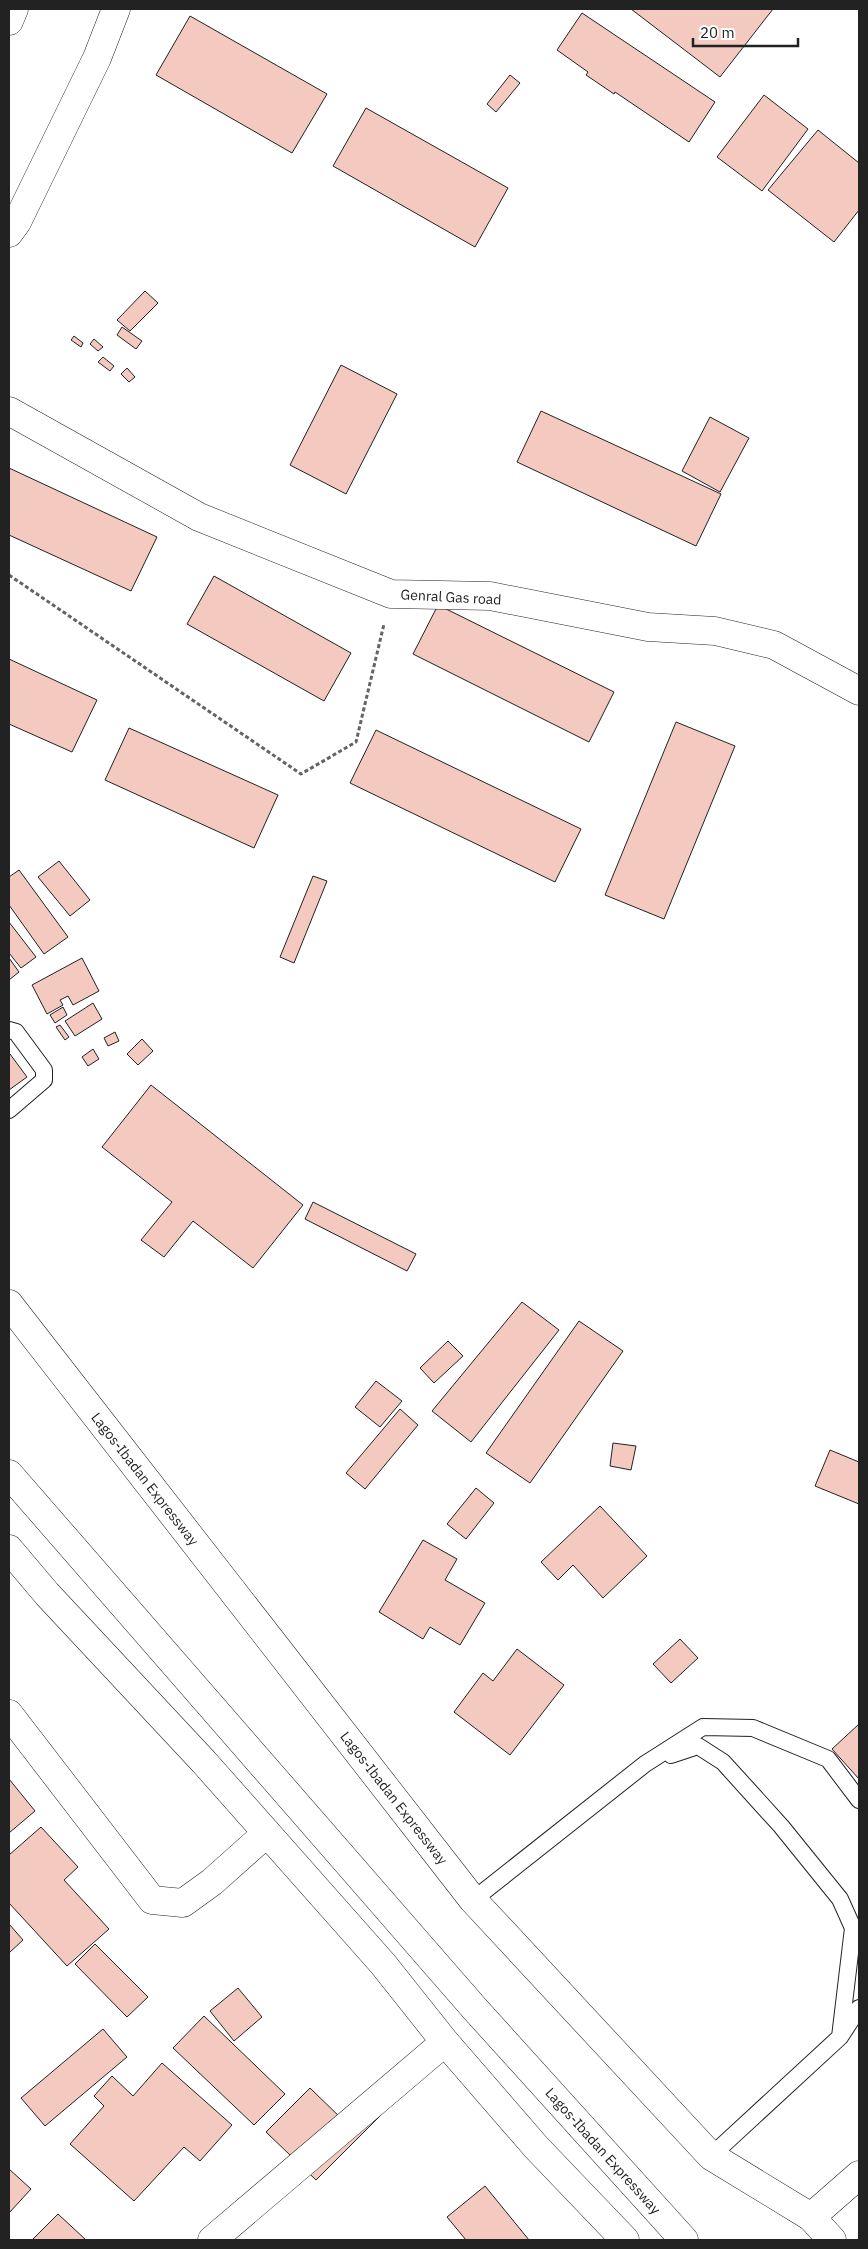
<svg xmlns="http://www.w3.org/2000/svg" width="868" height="2249" font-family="'IBM Plex Sans',sans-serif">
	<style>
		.building { fill: #f3c9c0; stroke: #222 }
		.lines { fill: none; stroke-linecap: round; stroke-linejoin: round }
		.service-casing { stroke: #222; stroke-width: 18 }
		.minor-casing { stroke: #222; stroke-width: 29 }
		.secondary-casing { stroke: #222; stroke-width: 29 }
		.motorway-casing { stroke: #222; stroke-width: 29 }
		.path { stroke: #646464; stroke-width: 3; stroke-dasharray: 4 2.5; stroke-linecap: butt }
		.service { stroke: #fff; stroke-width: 16 }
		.minor { stroke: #fff; stroke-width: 28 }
		.secondary { stroke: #fff; stroke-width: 28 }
		.motorway { stroke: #fff; stroke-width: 28 }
		.labels { text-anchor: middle; stroke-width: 4; stroke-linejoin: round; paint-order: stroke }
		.street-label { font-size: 14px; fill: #222; stroke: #fff }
	</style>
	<rect width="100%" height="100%" fill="#fff"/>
	<!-- building -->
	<path class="building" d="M631 9H773L720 77Z
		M582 13 715 102 689 142 615 92 614 94 586 75 588 72 557 50Z
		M190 16 327 94 292 153 156 75Z
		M510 75 520 83 496 112 487 104Z
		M764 95 808 129 762 191 717 157Z
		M366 108 508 188 475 247 333 166Z
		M818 130 859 163V210L834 242 768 190Z
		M145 291 158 303 130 331 117 320Z
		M122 327 142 341 136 349 117 335Z
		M74 336 83 343 81 347 71 340Z
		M94 339 103 347 98 351 90 344Z
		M103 357 114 366 110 371 98 362Z
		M341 365 397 394 346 494 290 465Z
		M127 368 135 377 129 382 121 374Z
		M541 411 721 494 696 546 517 462Z
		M710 417 749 438 720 492 682 471Z
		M9 468 157 537 131 591 9 535Z
		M214 576 351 653 324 701 187 624Z
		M438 605 614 692 589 742 413 654Z
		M9 659 97 700 72 752 9 724Z
		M676 722 735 746 664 919 605 895Z
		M129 728 278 795 254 848 105 780Z
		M376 730 581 829 555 882 350 783Z
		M59 861 90 900 70 916 38 877Z
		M19 870 68 937 44 954 9 905V877Z
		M313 876 327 881 294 963 280 957Z
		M9 922 36 957 21 968 9 953Z
		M9 958 19 972 9 980Z
		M82 958 99 991 73 1005 68 996 60 1000 63 1005 47 1014 32 985Z
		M93 1003 102 1019 75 1036 65 1021Z
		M63 1007 67 1015 55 1023 50 1015Z
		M60 1025 69 1037 65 1040 56 1027Z
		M115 1032 119 1041 108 1046 104 1038Z
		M142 1039 153 1051 138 1065 127 1054Z
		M93 1049 99 1059 88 1066 82 1057Z
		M10 1054 27 1077 9 1090V1056Z
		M151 1085 303 1205 253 1268 193 1221 164 1257 141 1240 172 1202 102 1147Z
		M313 1202 416 1254 407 1271 305 1219Z
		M522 1302 559 1330 471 1442 432 1411Z
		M579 1321 623 1351 530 1483 486 1453Z
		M448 1341 463 1356 434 1383 420 1368Z
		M376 1381 402 1401 380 1427 355 1407Z
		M400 1409 418 1425 365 1489 346 1473Z
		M613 1443 636 1446 631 1470 610 1466Z
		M830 1450 859 1462V1504L815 1486Z
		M476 1488 494 1503 466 1539 447 1524Z
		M600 1506 647 1556 603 1598 573 1565 558 1580 541 1562Z
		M423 1540 457 1559 445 1580 485 1603 460 1645 430 1627 423 1639 379 1612Z
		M680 1639 698 1658 671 1683 653 1664Z
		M517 1649 564 1685 510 1755 454 1712 483 1673 493 1681Z
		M859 1724V1779L832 1749Z
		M9 1779 35 1811 9 1833Z
		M41 1827 78 1867 64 1880 109 1929 67 1966 9 1903V1855Z
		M9 1924 23 1940 9 1953Z
		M95 1944 148 1997 127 2017 75 1964Z
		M238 1988 262 2017 234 2041 210 2011Z
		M204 2016 285 2094 254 2125 173 2048Z
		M103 2029 127 2057 45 2126 21 2098Z
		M162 2063 232 2125 200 2161 184 2147 134 2201 70 2144 104 2106 94 2096 112 2076 133 2096Z
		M310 2088 344 2121 383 2113 316 2180 266 2132Z
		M9 2169 31 2189 9 2213Z
		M485 2186 529 2240H466L447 2217Z
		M58 2214 86 2240H32Z"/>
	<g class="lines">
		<defs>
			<path id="service" d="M9 1030 16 1032 44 1070V1080L9 1110
				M671 1755 698 1746 723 1762 781 1826 840 1899 853 1928 840 2037
				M473 1900 645 1764 703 1727 753 1728 828 1759 859 1800
				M711 2156 840 2037 859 2008"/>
			<path id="minor" d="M9 411 199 517 391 594 490 596 648 627 715 631 774 645 859 691
				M9 1549 47 1594 204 1762 383 1964 445 2042 536 2147 625 2240
				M9 1714 152 1900 183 1903 212 1882 267 1833
				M811 2217 859 2175
				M212 2240 445 2042"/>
			<path id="secondary" d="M9 21 14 9"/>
			<path id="motorway" d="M9 233 17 222 97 58 116 9
				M9 1304 473 1900 711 2156 811 2217 832 2240
				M9 1474 475 2009 684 2240"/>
		</defs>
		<!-- service casing -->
		<use href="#service" class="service-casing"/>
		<!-- minor casing -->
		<use href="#minor" class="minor-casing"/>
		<!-- secondary casing -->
		<use href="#secondary" class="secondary-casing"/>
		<!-- motorway casing -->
		<use href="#motorway" class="motorway-casing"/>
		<!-- path -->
		<path class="path" d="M9 575 301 774 356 742 384 624"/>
		<!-- service -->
		<use href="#service" class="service"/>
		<!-- minor -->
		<use href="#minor" class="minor"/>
		<!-- secondary -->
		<use href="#secondary" class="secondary"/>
		<!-- motorway -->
		<use href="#motorway" class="motorway"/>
	</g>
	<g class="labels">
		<!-- street labels -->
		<g class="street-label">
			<text transform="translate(451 597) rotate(3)" y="5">Genral Gas road</text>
			<text transform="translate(145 1479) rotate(52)" y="5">Lagos-Ibadan Expressway</text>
			<text transform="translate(394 1798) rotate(52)" y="5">Lagos-Ibadan Expressway</text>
			<text transform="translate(603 2151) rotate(48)" y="5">Lagos-Ibadan Expressway</text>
		</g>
	</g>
	<!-- border -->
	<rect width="868" height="2249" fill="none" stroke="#222222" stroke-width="20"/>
	<!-- scale -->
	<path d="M693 38v8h105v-8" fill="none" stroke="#222222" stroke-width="2.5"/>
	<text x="700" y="38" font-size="15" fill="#222222" stroke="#ffffff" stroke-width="4" paint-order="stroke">20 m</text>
</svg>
